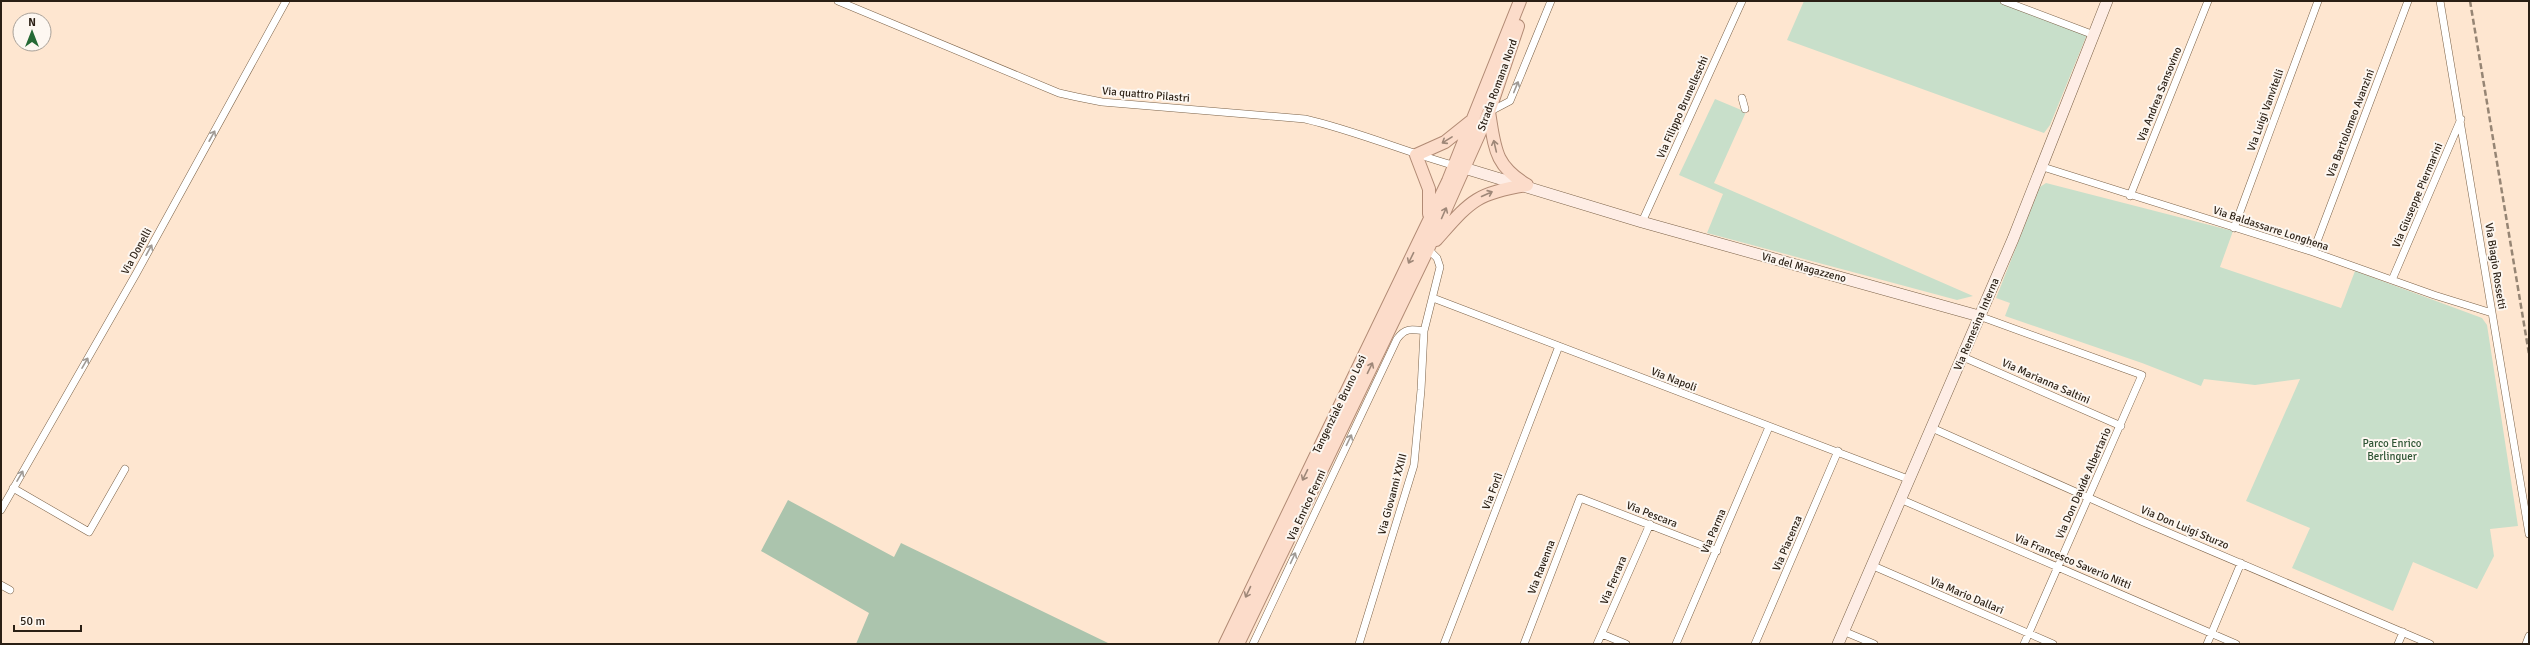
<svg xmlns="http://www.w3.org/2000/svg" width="2530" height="645" font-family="Signika,sans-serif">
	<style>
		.green { fill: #c8dfca }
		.forest { fill: #abc4ad }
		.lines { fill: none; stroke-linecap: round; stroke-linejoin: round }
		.street-casing { stroke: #7b6248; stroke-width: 8 }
		.secondary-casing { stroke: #7b6248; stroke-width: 12 }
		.primary-casing { stroke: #b18a74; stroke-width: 14 }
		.street { stroke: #fff; stroke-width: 7 }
		.secondary { stroke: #feede5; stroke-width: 11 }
		.primary { stroke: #fcdcca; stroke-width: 12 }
		.rail { stroke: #968574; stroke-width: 2.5; stroke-dasharray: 6 3; stroke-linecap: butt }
		.oneway { stroke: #9f9a95 }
		.oneway2 { stroke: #9e8778 }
		.labels { text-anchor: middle; stroke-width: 4; stroke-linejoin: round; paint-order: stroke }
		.street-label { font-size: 11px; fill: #2a1f14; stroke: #fdf7f1 }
		.park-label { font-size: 11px; fill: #2d5433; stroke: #fdf7f1 }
	</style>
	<rect width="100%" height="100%" fill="#fee6d0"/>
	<!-- green -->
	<path class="green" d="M1804 1H2007L2088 32 2050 125 2044 133 1787 40Z
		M1715 99 1746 112 1714 183 1973 296 1957 300 1707 233 1723 194 1679 175Z
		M2046 183 2233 231 2220 267 2341 308 2355 271 2482 318 2487 325 2518 526 2490 529 2494 556 2477 589 2413 562 2393 611 2292 568 2310 528 2246 501 2300 379 2255 385 2204 379 2201 386 2142 363 2005 316 2010 303 1996 298 2040 187Z"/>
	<!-- forest -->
	<path class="forest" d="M788 500 894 557 901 543 1108 643 856 644 869 613 761 551Z"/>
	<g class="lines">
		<defs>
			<path id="street" d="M838 1 1059 93 1077 97 1102 102 1305 119C1357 131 1405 152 1456 166
				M2004 1 2094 35
				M2440 1 2529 534
				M1742 98 1745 109
				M1489 112 1510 101 1551 1
				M2043 167 2313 252 2434 295 2492 313
				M2130 196 2208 1
				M1642 222 1742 1
				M2234 228 2318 1
				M2313 252 2408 1
				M2392 280 2461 119
				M1433 298 1908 479
				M1979 316 2142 375 2024 644
				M1963 357 2121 426
				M1932 428 2141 521 2430 644
				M13 488 89 532 125 469
				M1900 499 2236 644
				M1 510 136 274 286 1
				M1871 565 2053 644
				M1 585 10 590
				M1843 631 1874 644
				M1602 634 1626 644
				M1253 644 1397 339C1405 328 1411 329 1424 331
				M1359 644 1414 465 1421 390 1424 331 1440 267 1437 258 1428 249
				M1444 644 1559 346
				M1524 644 1580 498 1717 551
				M1597 644 1650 524
				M1676 644 1769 427
				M1755 644 1838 451
				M2207 644 2241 563
				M2398 644 2403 632
				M2526 644 2529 636"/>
			<path id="secondary" d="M1464 168 1642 222 1979 316
				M1838 644 2013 239 2107 1"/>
			<path id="primary" d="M1489 112C1495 148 1494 165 1527 185
				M1429 214V189L1416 155 1445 142 1470 122
				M1436 240C1470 202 1475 193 1527 185
				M1225 644 1448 181 1520 1
				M1238 644 1428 249 1489 112 1518 26"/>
		</defs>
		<!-- street casing -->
		<use href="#street" class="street-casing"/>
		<!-- secondary casing -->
		<use href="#secondary" class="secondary-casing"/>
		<!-- primary casing -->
		<use href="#primary" class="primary-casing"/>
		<!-- street -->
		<use href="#street" class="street"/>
		<!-- secondary -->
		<use href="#secondary" class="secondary"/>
		<!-- primary -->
		<use href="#primary" class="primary"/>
		<!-- rail -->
		<path class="rail" d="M2470 1 2529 354"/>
	</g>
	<!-- one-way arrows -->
	<defs><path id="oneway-shaft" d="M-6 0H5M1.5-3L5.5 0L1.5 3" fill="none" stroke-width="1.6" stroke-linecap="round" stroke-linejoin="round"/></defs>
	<g class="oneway">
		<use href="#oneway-shaft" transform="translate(1516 87) rotate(-68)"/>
		<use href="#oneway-shaft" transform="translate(212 136) rotate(-61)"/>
		<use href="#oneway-shaft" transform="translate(149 250) rotate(-61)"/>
		<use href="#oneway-shaft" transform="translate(85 363) rotate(-60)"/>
		<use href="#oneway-shaft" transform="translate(1349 440) rotate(-64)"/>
		<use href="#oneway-shaft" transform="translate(20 476) rotate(-60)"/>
		<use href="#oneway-shaft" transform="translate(1293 558) rotate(-65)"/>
	</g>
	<g class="oneway2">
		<use href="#oneway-shaft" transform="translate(1447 140) rotate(148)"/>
		<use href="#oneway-shaft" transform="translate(1495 146) rotate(-103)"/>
		<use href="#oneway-shaft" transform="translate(1487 194) rotate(-24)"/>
		<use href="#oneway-shaft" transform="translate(1444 213) rotate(-66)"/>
		<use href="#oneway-shaft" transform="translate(1411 258) rotate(116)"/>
		<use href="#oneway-shaft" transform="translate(1370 368) rotate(-64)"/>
		<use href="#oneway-shaft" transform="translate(1305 475) rotate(116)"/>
		<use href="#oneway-shaft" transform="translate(1248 592) rotate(115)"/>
	</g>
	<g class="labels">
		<!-- street labels -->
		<g class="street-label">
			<text transform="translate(1497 85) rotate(-70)" y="4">Strada Romana Nord</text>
			<text transform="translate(1146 94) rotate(5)" y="4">Via quattro Pilastri</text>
			<text transform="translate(2159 94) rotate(-68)" y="4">Via Andrea Sansovino</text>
			<text transform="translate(1682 107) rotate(-66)" y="4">Via Filippo Brunelleschi</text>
			<text transform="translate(2265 110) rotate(-70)" y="4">Via Luigi Vanvitelli</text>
			<text transform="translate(2350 123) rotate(-69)" y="4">Via Bartolomeo Avanzini</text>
			<text transform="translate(2417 195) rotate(-67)" y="4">Via Giuseppe Piermarini</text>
			<text transform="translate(2271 228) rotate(18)" y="4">Via Baldassarre Longhena</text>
			<text transform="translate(136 251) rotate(-61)" y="4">Via Donelli</text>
			<text transform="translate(2496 266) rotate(81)" y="4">Via Biagio Rossetti</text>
			<text transform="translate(1804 267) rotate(15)" y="4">Via del Magazzeno</text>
			<text transform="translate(1976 324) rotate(-67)" y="4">Via Remesina Interna</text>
			<text transform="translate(1674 379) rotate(21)" y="4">Via Napoli</text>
			<text transform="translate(2046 381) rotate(24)" y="4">Via Marianna Saltini</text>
			<text transform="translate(1339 404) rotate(-64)" y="4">Tangenziale Bruno Losi</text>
			<text transform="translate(2083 483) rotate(-66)" y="4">Via Don Davide Albertario</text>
			<text transform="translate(1492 491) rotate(-69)" y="4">Via Forlì</text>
			<text transform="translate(1392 494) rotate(-75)" y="4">Via Giovanni XXIII</text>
			<text transform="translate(1306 505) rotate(-65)" y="4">Via Enrico Fermi</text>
			<text transform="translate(1652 514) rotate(21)" y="4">Via Pescara</text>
			<text transform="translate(2185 527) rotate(23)" y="4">Via Don Luigi Sturzo</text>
			<text transform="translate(1713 531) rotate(-67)" y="4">Via Parma</text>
			<text transform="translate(1787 543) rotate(-67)" y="4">Via Piacenza</text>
			<text transform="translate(2073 561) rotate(23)" y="4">Via Francesco Saverio Nitti</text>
			<text transform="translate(1541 567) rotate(-69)" y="4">Via Ravenna</text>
			<text transform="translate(1613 580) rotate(-67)" y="4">Via Ferrara</text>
			<text transform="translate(1967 595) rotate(23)" y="4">Via Mario Dallari</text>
		</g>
		<!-- park labels -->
		<g class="park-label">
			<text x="2392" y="447">Parco Enrico<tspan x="2392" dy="13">Berlinguer</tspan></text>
		</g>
	</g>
	<!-- border -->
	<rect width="2530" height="645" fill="none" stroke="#2a1f14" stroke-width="4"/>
	<!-- north arrow -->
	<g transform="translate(32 32)"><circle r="19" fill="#fdf7f1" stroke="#a9a199"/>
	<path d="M0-3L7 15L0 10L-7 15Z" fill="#256935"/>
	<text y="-6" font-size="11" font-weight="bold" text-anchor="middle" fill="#2a1f14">N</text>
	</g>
	<!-- scale -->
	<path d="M14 625v6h67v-6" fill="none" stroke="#2a1f14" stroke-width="2"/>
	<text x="20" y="625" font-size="12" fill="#2a1f14" stroke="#fdf7f1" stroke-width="3" paint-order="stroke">50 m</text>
</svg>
